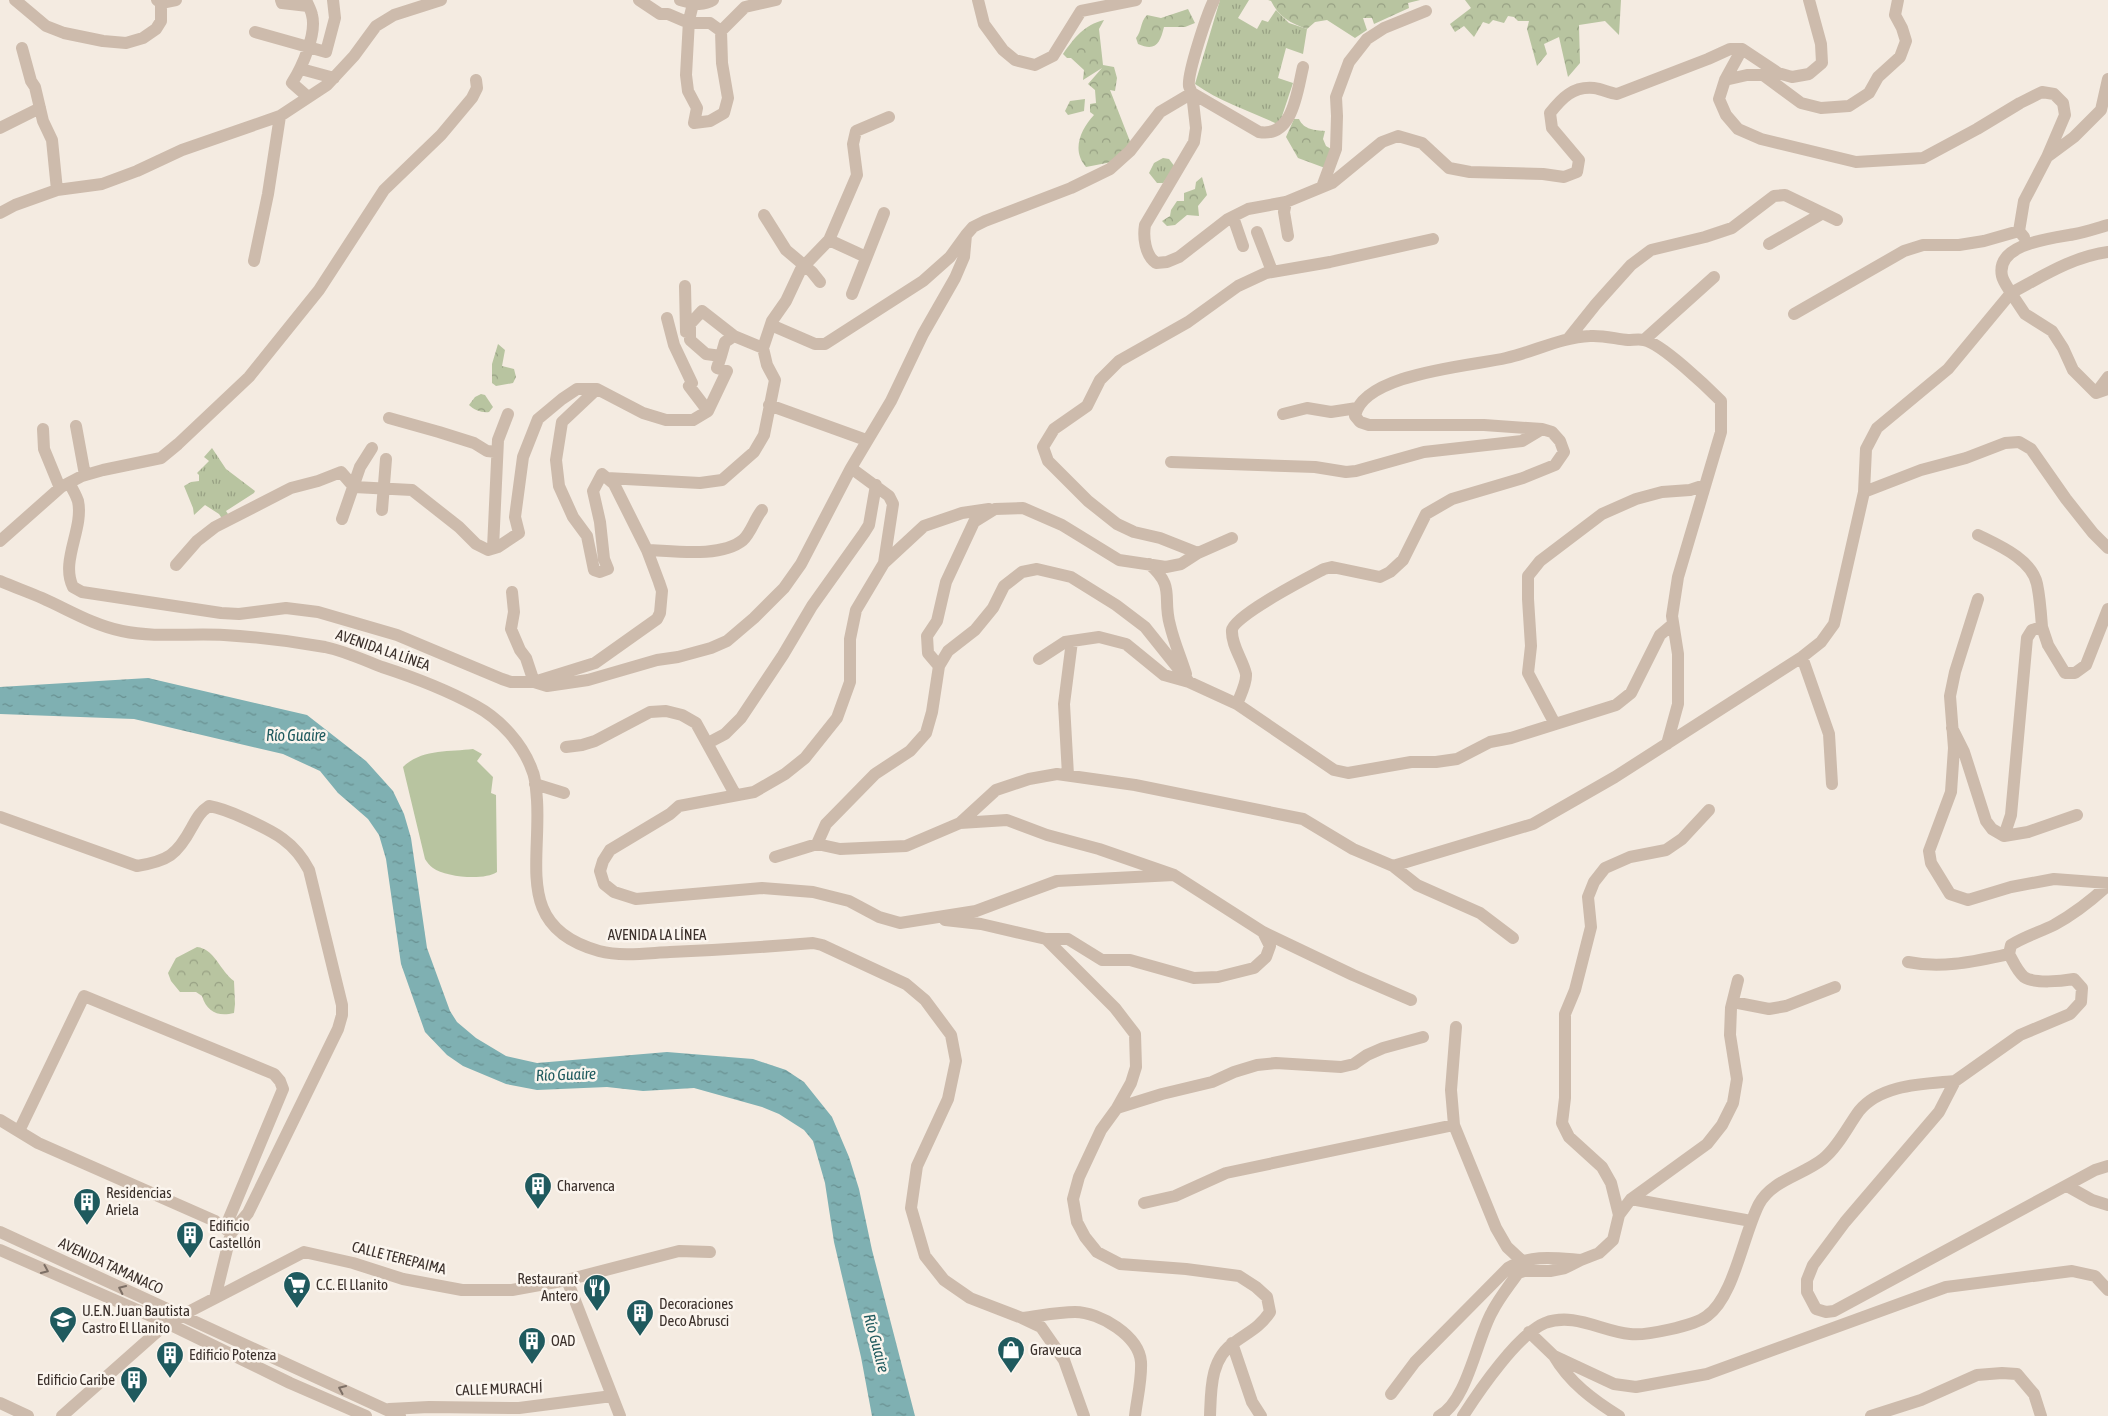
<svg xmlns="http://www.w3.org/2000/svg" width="2108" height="1416" font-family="'Asap Condensed',sans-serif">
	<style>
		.grass { fill: url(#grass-tufts) }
		.forest { fill: url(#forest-crowns) }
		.garden { fill: #b8c4a0 }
		.water { fill: url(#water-ripples) }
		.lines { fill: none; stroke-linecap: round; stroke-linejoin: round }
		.minor { stroke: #cdbbac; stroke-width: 12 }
		.oneway { stroke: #7d6f65 }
		.labels { text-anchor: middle; stroke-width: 5; stroke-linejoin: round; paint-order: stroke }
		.street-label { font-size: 15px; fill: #3b302b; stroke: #fbf5ee }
		.poi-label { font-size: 15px; fill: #3b302b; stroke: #fbf5ee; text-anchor: start }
		.water-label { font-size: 16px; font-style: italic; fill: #1f5a5e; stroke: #fbf5ee }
	</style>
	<defs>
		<pattern id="grass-tufts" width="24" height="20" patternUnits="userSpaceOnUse" patternTransform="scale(1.25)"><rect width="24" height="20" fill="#b8c4a0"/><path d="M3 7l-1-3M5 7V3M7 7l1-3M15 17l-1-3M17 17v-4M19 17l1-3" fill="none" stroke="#97a083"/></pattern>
		<pattern id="forest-crowns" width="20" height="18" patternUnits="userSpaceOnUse" patternTransform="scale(1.25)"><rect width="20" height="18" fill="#b8c4a0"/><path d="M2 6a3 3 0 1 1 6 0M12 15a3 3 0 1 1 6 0" fill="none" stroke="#97a083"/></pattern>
		<pattern id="water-ripples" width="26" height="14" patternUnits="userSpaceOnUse" patternTransform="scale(1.25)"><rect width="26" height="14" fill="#7fb0b2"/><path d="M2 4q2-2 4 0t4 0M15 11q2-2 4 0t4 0" fill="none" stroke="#699091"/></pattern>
	</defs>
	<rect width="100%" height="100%" fill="#f4ebe1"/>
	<!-- grass -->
	<path class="grass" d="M1220 0H1249L1238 18 1257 29 1262 20 1268 22 1276 10 1289 23 1307 29 1303 54 1286 48 1278 78 1293 83 1279 125C1251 111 1220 102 1195 84Z
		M1163 158 1169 159 1175 167 1163 183H1157L1149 173 1154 163Z
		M212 448 226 469 255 491 254 493 226 511 230 517 223 520 219 514 205 505 194 515 193 508 184 486 191 482 199 481V475L197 473 209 461 204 457Z"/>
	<!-- forest -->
	<path class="forest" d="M1268 0H1420L1408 3 1409 8 1374 24 1372 18H1363L1367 30 1355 38 1327 20 1315 22 1307 29C1290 23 1279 17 1271 1Z
		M1465 0H1621L1619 35 1605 21 1579 25 1580 63 1568 77 1559 37 1544 44 1547 54 1537 66 1527 29 1529 21H1518L1514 17 1508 16 1504 23 1493 20 1489 24 1483 22 1474 37 1464 26 1455 32 1450 24 1471 8Z
		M1188 9 1195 23 1185 27H1164C1160 43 1156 52 1138 44L1136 38C1142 31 1140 22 1147 15L1161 18Z
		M1104 20 1099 29 1103 65 1114 67 1117 78 1115 91 1110 90 1131 144 1117 161 1086 167C1071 150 1081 129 1094 115L1090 112V104L1096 103 1095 90 1088 84 1102 68 1083 80 1084 70 1071 58H1067L1063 54C1075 37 1084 25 1104 20Z
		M1085 99 1084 111 1068 115 1065 111 1070 101Z
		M1294 119H1299C1304 130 1315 130 1325 131L1323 139 1326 146 1333 150 1325 168 1298 158 1286 137Z
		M1202 177 1207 195 1198 206 1199 216 1187 215 1175 225 1167 226 1162 221 1170 216 1171 210 1177 201H1184V193L1195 189 1196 182Z
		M498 344 505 350 502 366 514 369 516 377 513 383 496 386 492 383V364Z
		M481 394 485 395 493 407 489 412C482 413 474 410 469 405L475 397Z
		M197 947C215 949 220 971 234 981L235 1004 234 1013C218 1017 207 1012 202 996L196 992H180L171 981 168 973 176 958Z"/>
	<!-- garden -->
	<path class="garden" d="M473 749 482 754 477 761 493 777 491 793 496 795 497 872C484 881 445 877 433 868 430 866 427 862 425 859L403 767C421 749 449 752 473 749Z"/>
	<!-- water -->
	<path class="water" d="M148 678 307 715 366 761 393 791 404 814 411 838 427 948 450 1011 457 1022 476 1038 506 1056 537 1063 667 1052 753 1059 786 1070 804 1082 832 1117 849 1157 859 1189 872 1250 915 1416H872L861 1357 834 1242 825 1183 813 1141 804 1130 779 1114 762 1107 694 1088 643 1091 607 1087 537 1090 506 1084 463 1066 447 1055 425 1032 401 964 386 859 379 835 368 819 338 793 320 771 283 754 134 719 0 714V687Z"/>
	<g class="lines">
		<!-- minor -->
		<path class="minor" d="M15 0 46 26 64 33 103 41 126 43 143 38 156 29 161 21V3L157 0
			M281 0 282 3 308 6
			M306 0C308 5 311 10 312 15 317 34 302 67 292 83L308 97
			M639 0 660 14H668L689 23H710L721 31
			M680 0C691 3 702 7 713 0
			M978 0 984 24 1003 50 1015 60 1035 65 1053 56 1081 11 1136 0
			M1214 0C1207 14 1187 74 1189 86 1190 89 1191 91 1192 93L1259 132C1293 138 1297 92 1303 67
			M161 3 176 0
			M693 4 689 20 686 75 688 91 697 108 694 123 710 121 724 113 728 98 722 63 721 31 745 7 776 0
			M255 32 326 52 335 18 333 0
			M22 48 31 81 35 87 43 121 52 140 57 190
			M1742 49 1725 80 1719 99 1726 115 1738 129 1761 139 1856 162 1923 158 1977 129 2020 103 2042 92 2054 94 2063 103 2065 115 2047 157
			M301 69 334 78
			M1725 80 1747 75H1763L1801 103 1821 108 1849 106 1869 93 1878 77 1900 57 1906 41 1902 28 1895 15 1898 0
			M0 128 40 108
			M1322 187 1336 149 1337 116 1336 97 1349 62 1367 39 1384 28 1426 11
			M1286 202 1284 212 1288 236
			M0 213 15 205 57 190 102 184 137 171 182 150 280 116 327 85 354 56 376 26 394 15 441 0
			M764 215 786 250 812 272 820 282
			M1233 217 1243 246
			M1257 232 1272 271
			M2024 237 2019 231 2024 201 2047 157 2074 137 2101 110 2108 79
			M829 240 866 257
			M1769 244 1823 213
			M2108 252C2072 257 2043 276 2011 293L2025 314 2052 331 2063 348 2073 370 2096 393 2108 389
			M254 261 268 194 280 116
			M685 286 686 332
			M852 294 884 213
			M1794 314 1904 251 1923 245H1959L1984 241 2019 231
			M667 318 674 345 692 383 689 386 708 411
			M771 325 815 344H825L923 281 950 257 966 235
			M1568 339 1596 304 1631 265 1651 250 1705 237 1732 228 1774 196 1785 195 1837 220
			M1644 340 1714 277
			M721 356 725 342 734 336
			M2096 393 2108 377
			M769 405 866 440
			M1283 414 1307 408 1331 412 1357 408
			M389 418 439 432 474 443 487 451 497 452
			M76 426 85 475
			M43 429 44 449 60 488
			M1171 462 1315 467 1346 472 1356 471 1424 452 1522 441 1542 429
			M851 468 889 496 893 504 884 563 856 610 850 639V682L837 718 805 758 785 774 754 792 679 806 670 814 610 850 603 861 600 871 604 884 614 892 636 899 762 888 813 892 849 901 879 917 900 923 976 911 1057 881 1174 875
			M607 478 700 483 722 480 754 452 764 435 775 380 767 365 763 348 772 321 786 301 801 269 829 240 857 175 853 144 856 131 889 117
			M69 483C72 488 76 495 78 501 84 529 60 561 73 587L82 592 221 613 239 614 286 608 318 612 397 635 502 679 511 682H534L547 686 588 680 657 660 678 657 711 648 727 641 754 618 784 588 801 564 851 468 891 401 923 334 955 278 964 257 966 235 973 227 985 221 1071 188 1110 169 1130 151 1160 112 1192 93 1196 128 1194 142 1145 225C1143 237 1145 255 1156 263L1167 262 1179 257 1228 219 1248 209 1286 202 1332 183 1382 142 1398 136 1422 143 1449 168 1470 172 1543 174 1564 177 1577 172 1579 160 1552 128 1550 113C1562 98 1573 86 1594 88 1602 89 1609 93 1617 94L1708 59 1730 49H1742L1778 73 1792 77 1809 74 1822 63 1821 44 1809 0
			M1864 492 1921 470 1966 458 2005 443 2019 442 2031 449 2066 499 2093 533 2108 548
			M382 510 386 459
			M342 519 360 467 372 448
			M1978 535C1998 545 2032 559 2037 584 2040 598 2041 613 2042 627
			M0 541 61 487 82 476 103 470 161 458 178 444 249 377 319 290 384 190 441 135 472 98 477 88 476 80
			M493 548 498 440 508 414
			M647 550C674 551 721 558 743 540 751 533 755 518 762 510
			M1198 553 1160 538 1134 532 1117 524 1088 501 1048 461 1043 447 1054 429 1087 406 1100 380 1119 361 1188 322 1238 286 1266 273 1330 262 1433 239
			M884 563 924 526 962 513 989 509
			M1149 564C1176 587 1162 597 1170 625 1174 642 1181 658 1186 674
			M176 565 197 541 215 527 291 488 318 481 341 472 354 487 412 490 459 527 476 544 488 550 498 547 519 533 515 517 523 457 538 419 562 399 577 389H597L643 413 666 420H693L708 411 727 371 717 368 721 356 706 354 690 340V324L702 311 734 336 763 348
			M0 581C14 587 28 592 42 598 69 610 93 625 122 631 156 638 190 633 224 635 257 637 291 641 325 647 344 651 364 660 382 667 416 678 445 689 476 706 500 719 523 744 532 770 536 778 536 790 537 800 541 864 515 928 599 951 622 957 648 953 670 952 718 950 765 947 813 943L822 945 906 984 925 1000 951 1035 956 1061 948 1099 917 1166 911 1208 925 1256 944 1280 970 1298 1022 1318 1041 1327 1064 1360 1084 1416
			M512 592 514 612 511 629 520 650 526 658 534 682 595 663 657 619 660 613 662 591 659 582 647 550 614 484 602 474 593 491 600 522 604 559 608 569 600 572 594 570 587 536 573 517 559 486 556 460 562 422 597 389
			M1978 599 1955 672 1950 696 1954 748 1951 792 1929 851 1931 863 1950 894 1968 900 2011 887 2054 879 2108 883
			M1802 657 1829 734 1832 784
			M1039 659 1065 642 1099 637 1126 644 1164 675 1189 682 1237 704C1240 696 1247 683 1246 674 1243 660 1231 645 1232 630 1233 616 1309 577 1324 569L1332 567 1380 577 1390 572 1403 560 1426 514 1452 499 1523 478 1555 465 1564 452 1560 441 1552 432 1542 429 1484 425H1369L1360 422 1355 416C1363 373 1472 366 1506 358 1534 352 1561 337 1590 336 1603 335 1616 339 1628 340 1633 340 1639 339 1644 340 1661 343 1707 387 1721 401V432L1678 577 1672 616 1678 654V704L1667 744
			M939 666 928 653 927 636 937 621 946 582 974 522 995 509 1023 508 1062 525 1119 560 1166 567 1181 564 1198 553 1232 538
			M1237 704 1334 770 1348 773 1411 762H1436L1457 759 1490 742 1511 738 1616 705 1631 693 1660 635 1673 624
			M1555 724 1528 673 1531 646 1528 599V576L1540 561 1602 514 1636 499 1662 492 1690 490 1705 485
			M1952 728 1964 752 1986 821 1992 829 2004 836 2011 815 2027 638 2032 630 2042 627 2048 645 2065 673H2075L2086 665 2108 609
			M708 743 725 734 741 718 783 655 812 606 864 533 869 525 876 485
			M566 747 582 745 595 741 650 712 666 711 682 715 696 723 735 794
			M1068 775 1064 704 1072 641
			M535 784 564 793
			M0 817 137 866C168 861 177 855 192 827 197 818 200 812 209 806 222 808 233 813 246 819 274 832 294 841 309 870L342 1005V1015L338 1029 248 1213 231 1233 215 1298
			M960 823 1007 820 1047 835 1099 849 1174 875 1263 932 1270 946 1266 957 1254 968 1218 977 1194 978 1130 960H1102L1068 939H1046
			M2004 836 2028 832 2077 815
			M817 844 826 824 875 774 910 751 926 733 932 712 939 666 948 651 975 630 993 608 1004 586 1022 572 1037 569 1071 577 1116 605 1145 627 1189 682
			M775 857 817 844 840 849 906 846 960 823 996 790 1029 779 1057 774 1135 785 1303 819 1353 849 1393 866 1533 824 1615 777 1802 657 1821 642 1834 624 1864 492 1866 449 1877 428 1948 369 2011 293C2008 288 2003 281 2002 276 1995 243 2054 238 2075 234 2086 232 2097 228 2108 225
			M1393 866 1417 885 1480 913 1513 938
			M945 920 981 924 1046 939 1115 1008 1135 1034 1136 1067 1131 1083 1117 1108 1101 1130 1079 1177 1073 1199 1077 1222 1085 1237 1097 1252 1120 1264 1186 1269 1239 1276 1256 1287 1267 1297 1270 1312C1259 1328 1250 1331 1235 1342 1210 1358 1211 1390 1210 1416
			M1263 932 1353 975 1411 1000
			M1908 962C1943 969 1975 961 2009 954
			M1733 1002 1769 1009 1786 1006 1835 987
			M1456 1027 1451 1090 1454 1125 1496 1228 1507 1247 1521 1260
			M1955 1081 2020 1035 2070 1014 2081 1002 2082 988 2074 979C2062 981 2035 984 2024 977 2017 971 2013 961 2009 954L2011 945C2025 936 2040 932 2054 925 2074 914 2092 900 2108 885
			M1117 1108 1162 1094 1212 1082 1234 1072 1257 1065 1276 1063 1341 1067 1354 1064 1367 1055 1383 1048 1423 1037
			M0 1120 38 1143 215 1221 231 1233
			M19 1131 84 996 274 1074 280 1081 283 1089 225 1228
			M2067 1186 2092 1200 2108 1205
			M1631 1199 1751 1221
			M1144 1203 1175 1196 1226 1173 1454 1125
			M1619 1215 1611 1183 1602 1167 1569 1137 1562 1123 1565 1098V1014L1575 990 1591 927 1588 897 1594 882 1605 868 1630 857 1666 850 1682 839 1709 810
			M0 1232 400 1416
			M0 1250 167 1323 290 1383 366 1416
			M567 1280 620 1416
			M1022 1318C1039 1316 1058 1312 1075 1312 1100 1312 1139 1336 1141 1362 1142 1379 1137 1399 1135 1416
			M1529 1332 1554 1356 1614 1384 1636 1387 1707 1374 1946 1287 2072 1271 2095 1276 2108 1290
			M1232 1343 1252 1402 1261 1416
			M1554 1356C1569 1382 1593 1400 1619 1416
			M1391 1394 1415 1362 1508 1268C1531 1254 1555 1258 1581 1260
			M0 1403 28 1416
			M389 1409 429 1407 519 1408 612 1396
			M62 1416 167 1323 304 1252 353 1263 403 1279 462 1290H512L567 1280 679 1251 710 1252
			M1439 1416C1467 1402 1477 1338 1492 1312 1499 1298 1509 1286 1518 1273L1524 1271H1550L1565 1268 1581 1260 1599 1253 1613 1240 1619 1215 1631 1199 1707 1144 1722 1125 1733 1103 1737 1079 1730 1035 1731 1008 1738 980
			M1463 1416C1479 1391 1518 1334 1545 1323 1574 1312 1601 1331 1630 1334 1645 1336 1694 1326 1707 1316 1734 1297 1743 1235 1759 1204 1772 1180 1803 1175 1823 1159 1838 1147 1848 1126 1859 1111 1881 1084 1924 1084 1955 1081L1939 1112 1845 1222 1813 1265 1807 1280V1292L1816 1309 1826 1312 1834 1311 2095 1170 2108 1166
			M1871 1416 1921 1400 1977 1375 2002 1373 2017 1374 2034 1394 2041 1416"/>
	</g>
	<!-- one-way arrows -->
	<defs><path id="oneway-chevron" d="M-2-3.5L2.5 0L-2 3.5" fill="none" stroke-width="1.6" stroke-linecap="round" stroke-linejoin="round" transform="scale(1.25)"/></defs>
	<g class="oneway">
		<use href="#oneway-chevron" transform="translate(45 1270) rotate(24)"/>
		<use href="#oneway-chevron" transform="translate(122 1289) rotate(-155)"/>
		<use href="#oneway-chevron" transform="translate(342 1389) rotate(-156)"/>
	</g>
	<!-- icons -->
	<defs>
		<symbol id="building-pin" viewBox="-11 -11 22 30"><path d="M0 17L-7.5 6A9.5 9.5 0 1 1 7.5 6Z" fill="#1f5a5e" stroke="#fbf5ee"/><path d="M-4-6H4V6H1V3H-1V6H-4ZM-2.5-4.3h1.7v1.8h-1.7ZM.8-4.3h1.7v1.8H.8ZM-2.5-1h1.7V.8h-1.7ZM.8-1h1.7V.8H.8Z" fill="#fff"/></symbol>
		<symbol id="supermarket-pin" viewBox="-11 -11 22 30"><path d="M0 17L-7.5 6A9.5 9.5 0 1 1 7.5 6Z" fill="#1f5a5e" stroke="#fbf5ee"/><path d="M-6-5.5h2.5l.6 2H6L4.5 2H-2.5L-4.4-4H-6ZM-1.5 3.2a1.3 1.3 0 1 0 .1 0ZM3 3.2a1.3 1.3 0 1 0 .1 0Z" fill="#fff"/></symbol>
		<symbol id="restaurant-pin" viewBox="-11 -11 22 30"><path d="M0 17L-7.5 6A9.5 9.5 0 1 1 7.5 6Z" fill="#1f5a5e" stroke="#fbf5ee"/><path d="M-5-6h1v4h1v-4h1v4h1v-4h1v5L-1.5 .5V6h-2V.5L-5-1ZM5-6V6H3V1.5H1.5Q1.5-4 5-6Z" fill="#fff"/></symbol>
		<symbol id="school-pin" viewBox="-11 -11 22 30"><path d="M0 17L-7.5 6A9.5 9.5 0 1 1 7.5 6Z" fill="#1f5a5e" stroke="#fbf5ee"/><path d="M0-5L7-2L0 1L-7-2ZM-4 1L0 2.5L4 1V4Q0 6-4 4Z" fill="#fff"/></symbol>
		<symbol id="shop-pin" viewBox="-11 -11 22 30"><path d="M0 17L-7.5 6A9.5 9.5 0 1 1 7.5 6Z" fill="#1f5a5e" stroke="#fbf5ee"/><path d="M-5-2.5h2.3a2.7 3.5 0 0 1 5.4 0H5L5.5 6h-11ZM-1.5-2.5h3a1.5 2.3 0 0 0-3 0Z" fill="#fff"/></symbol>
	</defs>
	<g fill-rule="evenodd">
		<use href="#building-pin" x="522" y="1170" width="32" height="43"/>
		<use href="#building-pin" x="71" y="1186" width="32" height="43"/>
		<use href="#building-pin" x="174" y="1219" width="32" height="43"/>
		<use href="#supermarket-pin" x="281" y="1269" width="32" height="43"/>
		<use href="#restaurant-pin" x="581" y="1272" width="32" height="43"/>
		<use href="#building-pin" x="624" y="1297" width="32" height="43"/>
		<use href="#school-pin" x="47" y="1304" width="32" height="43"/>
		<use href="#building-pin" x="516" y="1325" width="32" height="43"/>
		<use href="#shop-pin" x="995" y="1334" width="32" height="43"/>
		<use href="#building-pin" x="154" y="1339" width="32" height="43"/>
		<use href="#building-pin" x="118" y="1364" width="32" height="43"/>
	</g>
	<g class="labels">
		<!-- street labels -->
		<g class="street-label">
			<text transform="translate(383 650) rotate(19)" y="5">AVENIDA LA LÍNEA</text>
			<text x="657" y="940">AVENIDA LA LÍNEA</text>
			<text transform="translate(399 1258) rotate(14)" y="5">CALLE TEREPAIMA</text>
			<text transform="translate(111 1266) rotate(25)" y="5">AVENIDA TAMANACO</text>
			<text transform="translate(499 1389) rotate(-2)" y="5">CALLE MURACHÍ</text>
		</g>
		<!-- poi labels -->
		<g class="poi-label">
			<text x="557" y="1191">Charvenca</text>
			<text x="106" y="1198">Residencias<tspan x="106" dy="17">Ariela</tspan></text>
			<text x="209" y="1231">Edificio<tspan x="209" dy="17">Castellón</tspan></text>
			<text x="578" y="1284" text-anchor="end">Restaurant<tspan x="578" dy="17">Antero</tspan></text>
			<text x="316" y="1290">C.C. El Llanito</text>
			<text x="659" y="1309">Decoraciones<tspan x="659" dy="17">Deco Abrusci</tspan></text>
			<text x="82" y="1316">U.E.N. Juan Bautista<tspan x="82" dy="17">Castro El Llanito</tspan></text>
			<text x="551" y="1346">OAD</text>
			<text x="1030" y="1355">Graveuca</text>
			<text x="189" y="1360">Edificio Potenza</text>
			<text x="115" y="1385" text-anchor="end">Edificio Caribe</text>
		</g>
		<!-- water labels -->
		<g class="water-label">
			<text x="296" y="741">Río Guaire</text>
			<text transform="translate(566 1074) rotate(-2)" y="6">Río Guaire</text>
			<text transform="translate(877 1343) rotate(75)" y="6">Río Guaire</text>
		</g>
	</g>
</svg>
